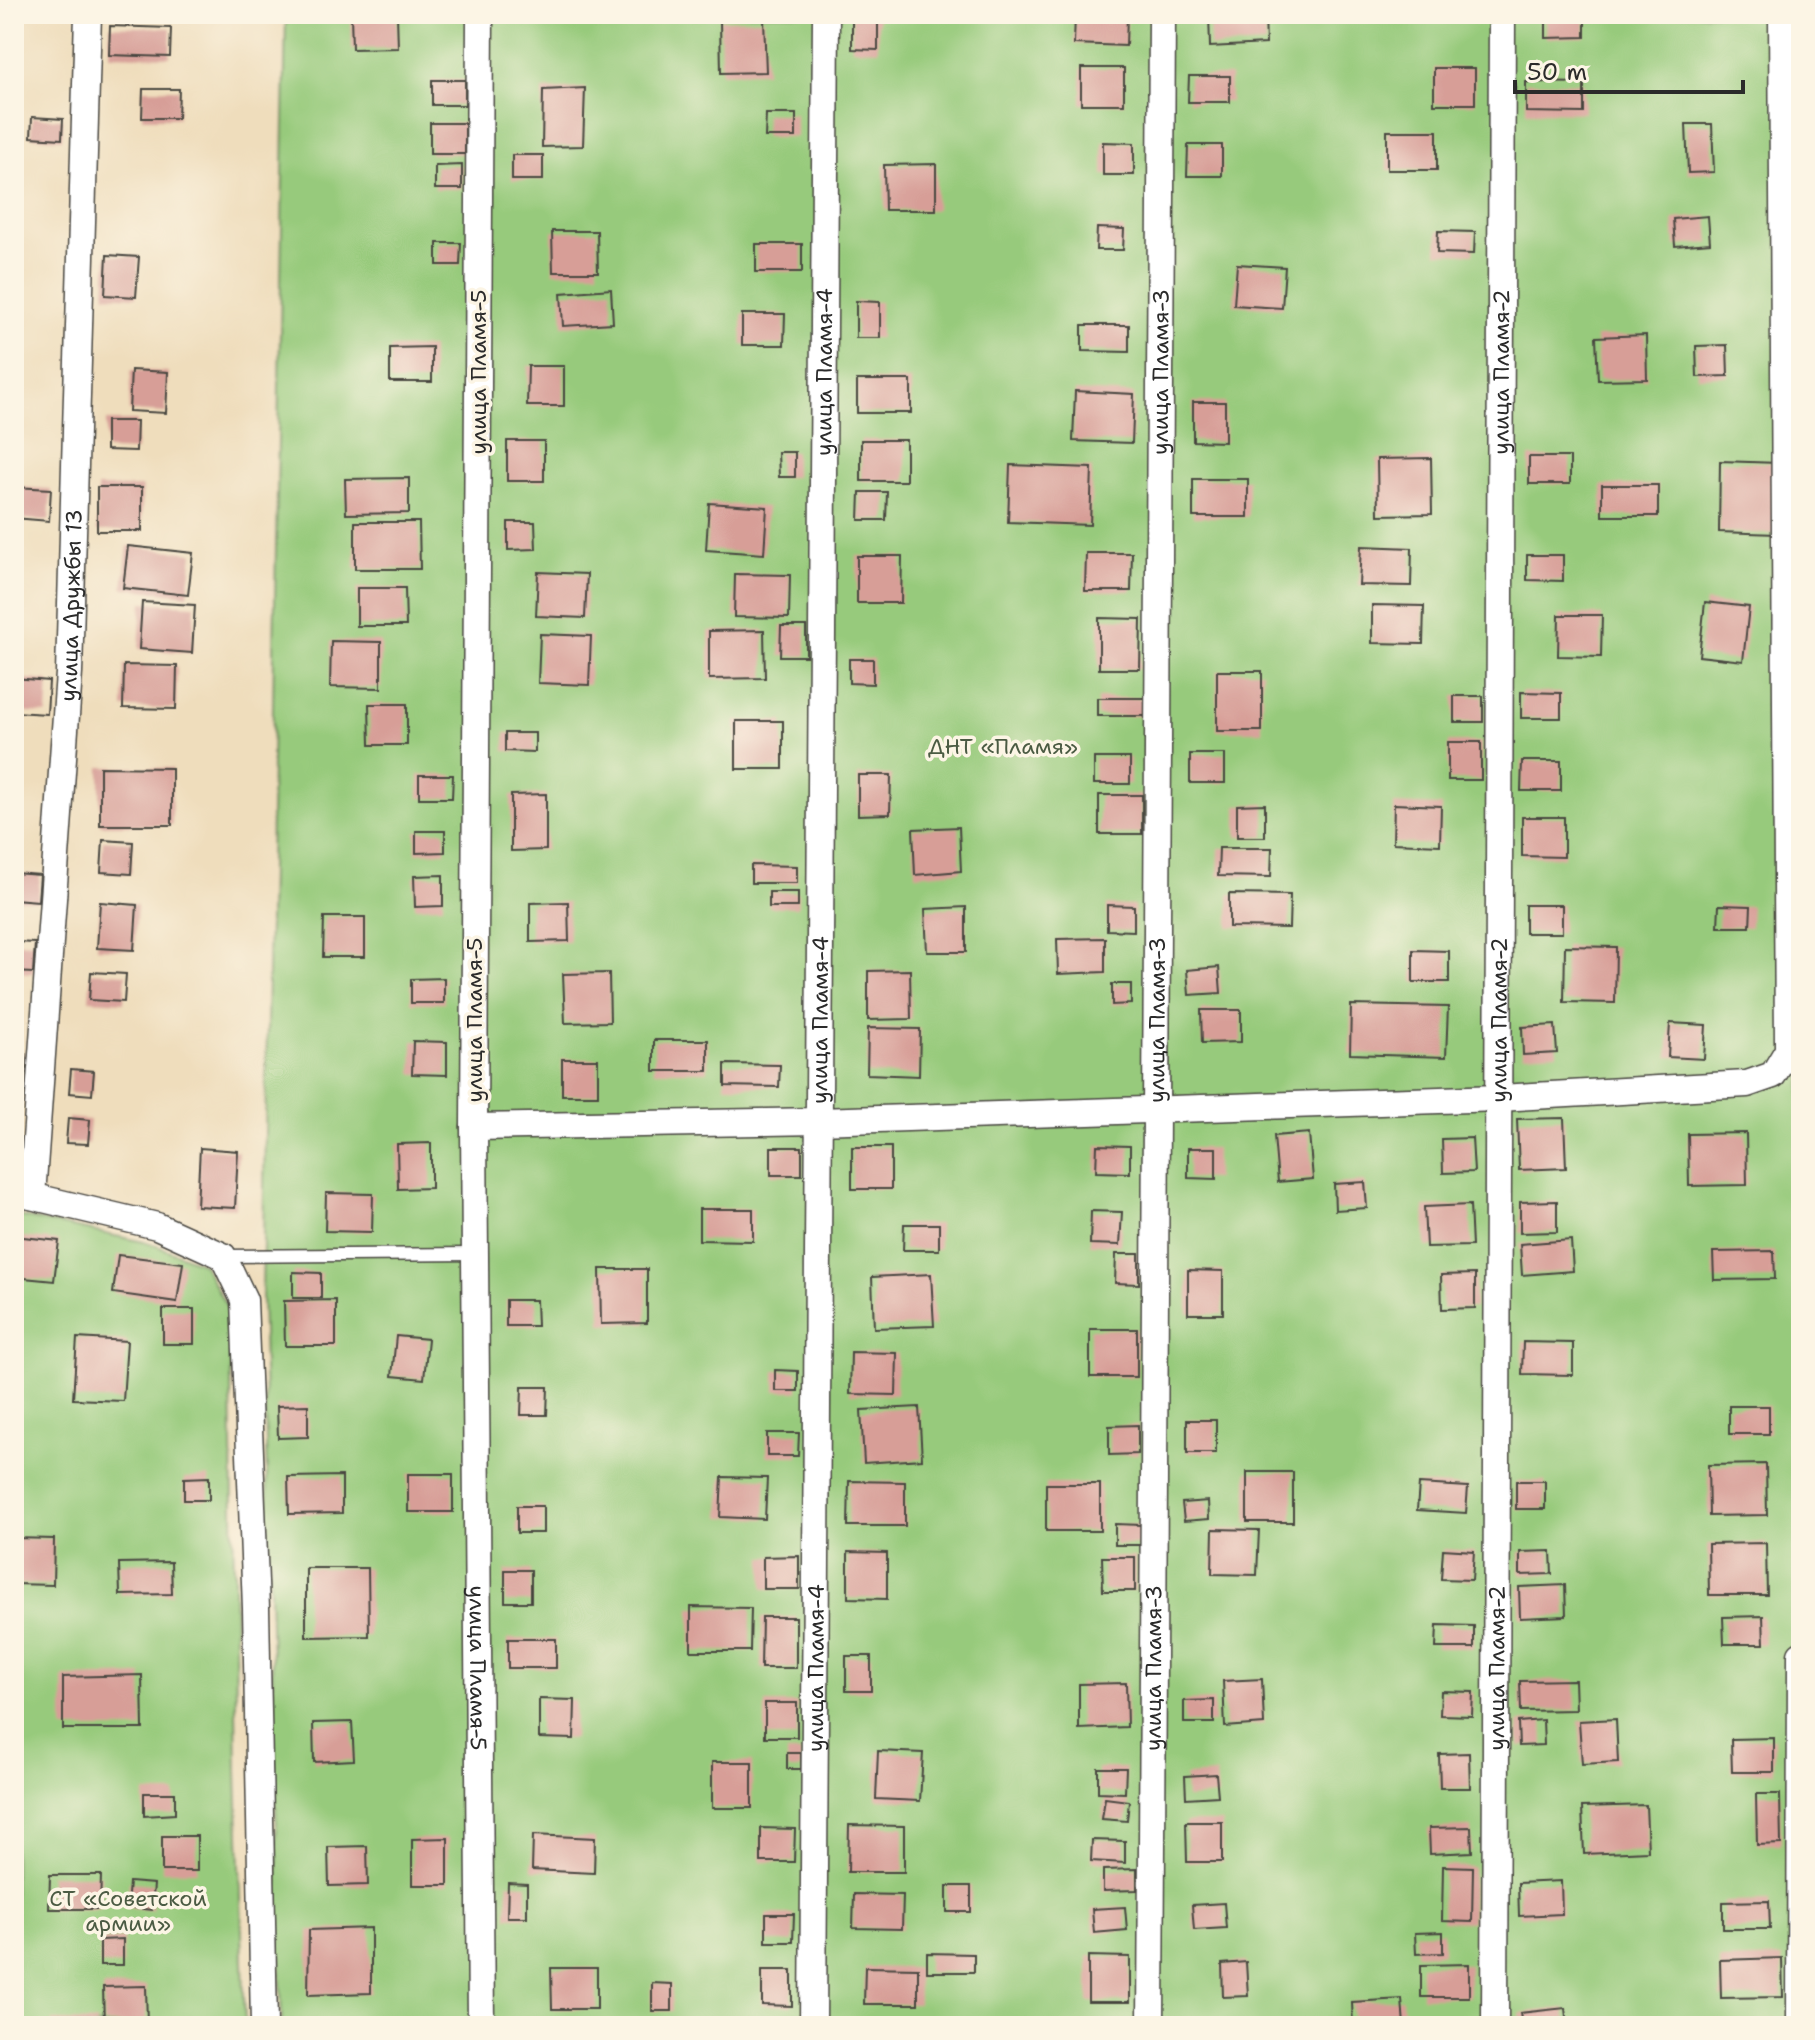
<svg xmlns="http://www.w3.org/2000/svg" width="1815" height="2040" font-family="'Shantell Sans',sans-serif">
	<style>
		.green { fill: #97ca7b; stroke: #617a53; stroke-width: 2 }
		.building { fill: #d79e97 }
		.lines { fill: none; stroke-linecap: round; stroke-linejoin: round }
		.service-casing { stroke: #484641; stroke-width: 15 }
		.minor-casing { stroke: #484641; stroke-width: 29 }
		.service { stroke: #fff; stroke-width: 12 }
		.minor { stroke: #fff; stroke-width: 26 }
		.labels { text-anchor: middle; stroke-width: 7; stroke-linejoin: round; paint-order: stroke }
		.street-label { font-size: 22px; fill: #2b2b2b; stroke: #fcf5e5 }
		.park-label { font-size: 22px; fill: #4b5b43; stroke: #fcf5e5 }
	</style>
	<rect width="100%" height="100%" fill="#fcf5e5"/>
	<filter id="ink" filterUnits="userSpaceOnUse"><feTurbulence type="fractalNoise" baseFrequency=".0125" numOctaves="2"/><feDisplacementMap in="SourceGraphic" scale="16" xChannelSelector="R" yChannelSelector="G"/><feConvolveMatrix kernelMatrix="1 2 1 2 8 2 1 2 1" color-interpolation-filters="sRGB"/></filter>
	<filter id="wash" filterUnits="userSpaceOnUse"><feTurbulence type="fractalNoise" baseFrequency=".006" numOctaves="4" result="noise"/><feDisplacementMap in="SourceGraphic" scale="32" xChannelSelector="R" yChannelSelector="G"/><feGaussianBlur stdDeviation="1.8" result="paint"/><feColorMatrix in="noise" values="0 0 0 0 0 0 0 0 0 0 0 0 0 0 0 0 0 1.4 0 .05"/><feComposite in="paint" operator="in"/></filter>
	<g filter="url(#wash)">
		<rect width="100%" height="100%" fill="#efddbc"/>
		<!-- green -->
		<path class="green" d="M286 14H1801V2026H282L262 1295Z
			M14 1215 149 1243 202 1263 230 1312 237 1771 245 2026H14Z"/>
		<g id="blocks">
			<!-- building -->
			<path class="building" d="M351 14H397L398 48 352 49Z
				M1075 14 1127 15 1126 46 1074 44Z
				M1209 14H1265L1266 44 1210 47Z
				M1546 14H1585V37L1546 38Z
				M852 16 878 17V50L852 49Z
				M764 19 766 72 721 73 720 20Z
				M110 26 171 28 170 57 109 55Z
				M1081 68H1124V104H1081Z
				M1434 68H1475V104H1434Z
				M1189 76H1230V102H1188Z
				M432 80H465V105H432Z
				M1526 82 1584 83V113L1526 112Z
				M585 88 583 146 542 147 543 90Z
				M143 89H179L178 118H142Z
				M766 114H796V137H765Z
				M32 117 63 119 62 139 31 137Z
				M430 123H465V154H430Z
				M1686 124H1712L1714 172 1688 173Z
				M1387 131H1437V170H1387Z
				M1103 142 1134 143V175H1103Z
				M1188 145H1222V176H1187Z
				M512 155H543V180H512Z
				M936 164V210H885L884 165Z
				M462 165V189H435V166Z
				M1708 216 1710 243 1675 246 1673 219Z
				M1097 228 1124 229 1123 250H1096Z
				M552 231H597L598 272H553Z
				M1438 231 1475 232 1474 254 1437 253Z
				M437 243H461L460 265H437Z
				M756 244H802V272H756Z
				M107 255 139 257 136 297 105 295Z
				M1237 264 1285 267 1282 308 1234 305Z
				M611 289 613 323 563 326 561 293Z
				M856 301 880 302V338H856Z
				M742 314H785L784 345H742Z
				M1082 325H1129V352L1082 351Z
				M1646 335 1647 379 1598 380 1596 337Z
				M1727 345 1728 376 1697 377 1696 346Z
				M432 347V382H390V348Z
				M528 366H564V406H527Z
				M131 370 168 372 166 413 129 411Z
				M857 380H911V413H857Z
				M1075 391 1134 394 1132 443 1073 441Z
				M1193 402H1225V442L1193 441Z
				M106 421H137L136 451 106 450Z
				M861 440H906V481H861Z
				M507 441H544V481H507Z
				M778 452H795V477H779Z
				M1529 457H1570V484H1529Z
				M1431 458 1432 514 1378 515 1377 459Z
				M1720 461 1779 463 1777 534 1719 532Z
				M1010 465 1092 468 1090 525 1008 522Z
				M409 478V513L346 514 345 479Z
				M1193 479H1248V517H1193Z
				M1602 485H1658V516H1602Z
				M14 487 51 489 49 521 14 518Z
				M97 487H142V531H97Z
				M860 492H887L886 520H859Z
				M709 503 767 507 764 554 706 550Z
				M355 522H419L420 569H355Z
				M508 522H535L536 549 508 550Z
				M128 546 193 553 188 595 123 588Z
				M1361 546 1412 548 1411 586 1359 585Z
				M1086 553H1132L1131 591H1085Z
				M1527 555H1563V581L1527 580Z
				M857 556H902L901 603H857Z
				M538 572 587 574 585 618 536 616Z
				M735 574 790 575 789 618 734 617Z
				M357 588H405L406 626H357Z
				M142 602 195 605 192 653 139 649Z
				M1705 602 1749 607 1743 661 1699 656Z
				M1372 605 1424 606 1423 644 1372 643Z
				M1559 615H1602L1601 657 1558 656Z
				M1099 618 1141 619 1140 669H1099Z
				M781 626H806V656H780Z
				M764 630 765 678 709 679V631Z
				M540 634 591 636 589 685 538 683Z
				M331 641 381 642V688L330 687Z
				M849 659H873V684L849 683Z
				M124 665 177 666 176 709 123 708Z
				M1217 671H1262V731H1217Z
				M14 678 49 681 47 714 14 712Z
				M1521 692 1561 693V718H1521Z
				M1454 696H1483V722H1454Z
				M1097 698H1145V716H1097Z
				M369 704H407V745H370Z
				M736 721H783V769H736Z
				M505 733H535V752L505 751Z
				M1448 742H1481V780H1448Z
				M1190 754H1225V783H1190Z
				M1094 758H1130V784H1094Z
				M1522 761H1561V791H1521Z
				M100 767 172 768V825H100Z
				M419 775H453L452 798H419Z
				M858 775H891L890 814 858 815Z
				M546 794V850L511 851V795Z
				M1099 795H1142V834H1099Z
				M1265 804V837H1237V805Z
				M1394 804 1441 806 1440 845 1393 843Z
				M1522 817H1564V857L1522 856Z
				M959 827 961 871 915 875 913 829Z
				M416 831H445V852L416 853Z
				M103 840 133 842 131 874 101 872Z
				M1219 848H1272L1271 877 1218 876Z
				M751 865 797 866V883H751Z
				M14 873 40 875 38 901 14 899Z
				M443 875V906L415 907 414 876Z
				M769 892H798V907H769Z
				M1229 894 1290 895 1289 928 1229 927Z
				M100 902 137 905 134 950 97 948Z
				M568 902 569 941 530 942V903Z
				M1107 905 1134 906V931L1107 930Z
				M1525 905H1562V933H1525Z
				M1719 905 1751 906 1750 927H1718Z
				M966 907V952H927L925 909Z
				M324 917H365V957H323Z
				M1105 938V972L1058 974 1057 939Z
				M14 942 35 943 33 973 14 972Z
				M1565 946 1616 947 1615 1003 1564 1002Z
				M1413 950 1449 951V982H1413Z
				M1219 967 1221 993 1189 995 1187 970Z
				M910 970 911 1019 868 1020V971Z
				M91 972 126 974 124 1002 89 1000Z
				M609 973 610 1022 565 1023 563 974Z
				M444 978V1003H411V979Z
				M1112 984H1131V1004L1112 1005Z
				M1351 1005 1448 1007 1446 1057 1350 1054Z
				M1201 1010H1241V1042L1202 1043Z
				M1670 1023 1706 1025 1704 1059 1668 1057Z
				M1555 1025 1557 1053 1523 1055 1522 1027Z
				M868 1028 920 1029 919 1076 867 1074Z
				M654 1040H708V1071H654Z
				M413 1041 447 1042V1075L412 1074Z
				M562 1059H598V1095H562Z
				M14 1062H20L19 1091H14Z
				M725 1064 780 1065 779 1087 725 1086Z
				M71 1069 94 1071 92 1095 69 1093Z
				M68 1118 90 1120 88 1144 66 1143Z
				M1564 1118 1566 1168 1519 1170 1517 1119Z
				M1309 1133 1313 1179 1278 1182 1274 1136Z
				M1746 1133 1747 1185 1689 1186 1688 1134Z
				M1472 1138 1474 1172 1443 1173 1442 1139Z
				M431 1143V1188L398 1189 397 1144Z
				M1097 1145 1130 1146V1173L1096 1172Z
				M771 1147H802V1175H771Z
				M852 1147H891V1189H852Z
				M200 1148 238 1151 235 1208 197 1206Z
				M1188 1148H1216V1179L1188 1178Z
				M1365 1182 1367 1208 1335 1210 1334 1184Z
				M326 1193 373 1194 372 1232 325 1231Z
				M1557 1201V1232L1520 1233V1202Z
				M1470 1205 1472 1246 1426 1247 1424 1207Z
				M699 1209H753V1241L699 1240Z
				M1091 1211 1122 1212 1120 1245 1090 1244Z
				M904 1224H939V1250H903Z
				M14 1236 59 1241 54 1281 14 1277Z
				M1571 1240 1573 1271 1522 1275 1520 1244Z
				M1774 1251 1775 1279 1714 1280 1713 1252Z
				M1116 1254H1139V1284L1115 1283Z
				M118 1255 183 1263 177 1302 113 1293Z
				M600 1269H647V1323L601 1324Z
				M1188 1270 1223 1271V1314H1188Z
				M293 1272 321 1273V1298H293Z
				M931 1274 934 1326 874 1328 872 1277Z
				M1475 1274V1308L1442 1309 1441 1275Z
				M336 1300V1346H285L284 1301Z
				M506 1300H536L537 1326H506Z
				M163 1309H194V1344H163Z
				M1090 1329H1137V1377H1090Z
				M396 1336 428 1339 424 1379 392 1376Z
				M77 1338 127 1341 123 1401 73 1399Z
				M1523 1342 1573 1343V1375L1522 1374Z
				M851 1352 897 1353 896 1395 850 1394Z
				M775 1370 798 1371V1391H775Z
				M522 1387H548L547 1415H521Z
				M308 1405V1437L278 1438 277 1406Z
				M1729 1406H1769V1434H1729Z
				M919 1407 922 1459 864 1463 861 1410Z
				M1187 1420H1216V1453H1187Z
				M1138 1425V1454L1109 1455V1426Z
				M767 1433H799L798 1456H767Z
				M1766 1464 1767 1515 1709 1516 1708 1465Z
				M1247 1472H1293V1522H1247Z
				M408 1474H453V1512H408Z
				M342 1476V1513L289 1514 288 1477Z
				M209 1477V1500H184V1478Z
				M722 1477 767 1478 765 1519 720 1517Z
				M849 1481 905 1482V1526H848Z
				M1516 1481H1545V1509H1516Z
				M1046 1484H1100V1531H1046Z
				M1419 1484 1468 1487 1466 1513 1417 1510Z
				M1208 1501 1209 1519 1184 1521 1182 1503Z
				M517 1506H543V1533H517Z
				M1115 1524 1142 1525V1545H1115Z
				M1213 1529 1259 1530 1257 1575 1212 1574Z
				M14 1538 54 1539 53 1585 14 1584Z
				M1766 1543 1767 1595H1709L1708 1544Z
				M1443 1549 1474 1551 1472 1580 1441 1579Z
				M1551 1551 1552 1574 1520 1575V1552Z
				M848 1552 887 1553V1599L848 1598Z
				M799 1556V1589H763V1557Z
				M1102 1557H1135V1591H1103Z
				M171 1562 172 1594 120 1595 119 1563Z
				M306 1568H368L369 1636 306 1637Z
				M505 1570H531V1602H505Z
				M1565 1585 1566 1616 1520 1618 1519 1587Z
				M691 1607 751 1608 750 1651H691Z
				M1763 1616 1764 1644H1724L1723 1617Z
				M762 1617H796V1668H761Z
				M1437 1625 1474 1626V1648H1436Z
				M508 1639H556V1668H508Z
				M846 1656H871V1691H846Z
				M142 1675 143 1729H63V1677Z
				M1262 1679 1264 1724 1225 1727 1223 1681Z
				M1575 1680 1576 1710 1521 1711 1520 1681Z
				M1126 1683 1127 1727 1079 1729V1684Z
				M1441 1691 1473 1692 1472 1716 1440 1715Z
				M539 1699 575 1700 574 1739 539 1738Z
				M1214 1700V1723H1184V1701Z
				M765 1703H797V1737H765Z
				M1616 1719 1618 1762 1582 1764 1579 1721Z
				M1543 1720 1544 1745 1519 1746 1518 1722Z
				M352 1722 354 1760 314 1762 313 1723Z
				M1774 1738V1772H1732L1731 1739Z
				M878 1751 923 1753 920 1801 876 1799Z
				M787 1753H801V1769H787Z
				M1469 1753 1470 1788H1440L1439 1754Z
				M712 1762H752V1808H712Z
				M1098 1768H1126L1125 1793 1098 1792Z
				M1216 1774 1218 1796 1186 1798 1185 1776Z
				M144 1793H175V1814L144 1816Z
				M1756 1794H1780L1781 1844 1757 1845Z
				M1105 1798 1129 1801 1127 1821 1102 1819Z
				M1646 1805 1648 1851 1584 1854 1582 1807Z
				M1186 1822H1222V1862H1187Z
				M849 1825 904 1826V1872H848Z
				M1471 1827 1472 1852 1430 1854 1429 1828Z
				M761 1828 795 1829 794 1862H761Z
				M533 1835 595 1838 594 1873 532 1870Z
				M162 1836H197V1871H162Z
				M448 1838V1885H412V1839Z
				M1092 1840 1125 1841V1863L1091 1861Z
				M367 1846 368 1885 329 1886 328 1847Z
				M1443 1866 1473 1867 1472 1922 1442 1921Z
				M1137 1869V1890L1103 1891V1870Z
				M50 1875H101L100 1909H49Z
				M1561 1881 1562 1914 1519 1916 1518 1883Z
				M129 1882 154 1884 152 1910 127 1907Z
				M508 1883 527 1884V1917H507Z
				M947 1886H971V1912H947Z
				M854 1894 903 1895 902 1929 853 1928Z
				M1769 1901 1770 1929H1723V1902Z
				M1224 1903 1226 1928 1194 1930 1192 1905Z
				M1125 1907 1127 1930 1094 1933 1092 1909Z
				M766 1914H794L793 1942H766Z
				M371 1928V1993L308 1995 309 1930Z
				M1443 1932V1953L1416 1954 1415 1933Z
				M123 1939V1965H100V1940Z
				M927 1953 974 1954V1972H927Z
				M1088 1956 1130 1957V2002H1088Z
				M1782 1958 1783 1997 1721 1998 1720 1960Z
				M1246 1962 1248 1996 1223 1997 1222 1964Z
				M1469 1964V1997H1421V1965Z
				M865 1967 918 1968V2004H864Z
				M551 1968H597V2009H552Z
				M762 1970H792V2006L762 2005Z
				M652 1983 672 1984V2011H652Z
				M146 1986 147 2024H104L103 1987Z
				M1402 1999 1404 2026H1353L1352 2002Z
				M1565 2008 1567 2026H1522L1520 2013Z
				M52 2021 97 2022V2026H52Z"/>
		</g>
	</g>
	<g filter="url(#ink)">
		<use href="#blocks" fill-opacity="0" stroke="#484641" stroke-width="2"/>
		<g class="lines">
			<defs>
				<path id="service" d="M223 1256 476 1254"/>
				<g id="minor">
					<path id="s1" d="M480 14 474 1127 481 2026"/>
					<path d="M474 1127 819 1121 1499 1098 1747 1084 1773 1075 1788 1050 1782 14"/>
					<path d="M14 1192 157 1226 223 1256 244 1300 256 1608 264 2026"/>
					<path id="s2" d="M32 1196 69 673 88 14"/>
					<path id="s3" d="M813 2026 826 14"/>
					<path id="s4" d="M1151 2026 1162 14"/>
					<path id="s5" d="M1495 2026 1502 14"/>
					<path d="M1800 2026 1801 1655"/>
				</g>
			</defs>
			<!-- service casing -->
			<use href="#service" class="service-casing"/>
			<!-- minor casing -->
			<use href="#minor" class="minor-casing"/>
			<!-- service -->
			<use href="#service" class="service"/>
			<!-- minor -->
			<use href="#minor" class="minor"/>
		</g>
	</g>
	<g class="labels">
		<!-- street labels -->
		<g class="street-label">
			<text transform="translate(478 372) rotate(-90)" y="8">улица Пламя-5</text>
			<text dy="8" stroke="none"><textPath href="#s3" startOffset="1654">улица Пламя-4</textPath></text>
			<text dy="8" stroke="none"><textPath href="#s4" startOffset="1654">улица Пламя-3</textPath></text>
			<text dy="8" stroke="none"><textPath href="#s5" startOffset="1654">улица Пламя-2</textPath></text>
			<text dy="8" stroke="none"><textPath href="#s2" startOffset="592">улица Дружбы 13</textPath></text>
			<text transform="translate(474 1020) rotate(-90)" y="8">улица Пламя-5</text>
			<text dy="8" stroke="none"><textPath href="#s3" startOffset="1006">улица Пламя-4</textPath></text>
			<text dy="8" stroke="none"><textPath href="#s4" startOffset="1006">улица Пламя-3</textPath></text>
			<text dy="8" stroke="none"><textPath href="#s5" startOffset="1006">улица Пламя-2</textPath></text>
			<text dy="8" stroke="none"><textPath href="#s1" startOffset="1654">улица Пламя-5</textPath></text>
			<text dy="8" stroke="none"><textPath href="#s3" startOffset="358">улица Пламя-4</textPath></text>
			<text dy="8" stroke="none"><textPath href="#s4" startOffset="358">улица Пламя-3</textPath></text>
			<text dy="8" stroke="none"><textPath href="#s5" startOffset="358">улица Пламя-2</textPath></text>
		</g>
		<!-- park labels -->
		<g class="park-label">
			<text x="1003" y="754">ДНТ «Пламя»</text>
			<text x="128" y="1906">СТ «Советской<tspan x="128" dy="25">армии»</tspan></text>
		</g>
	</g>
	<!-- margin -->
	<rect width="1815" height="2040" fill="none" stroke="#fcf5e5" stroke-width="48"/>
	<!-- scale -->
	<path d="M1515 80v12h228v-12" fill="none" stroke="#2b2b2b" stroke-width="4"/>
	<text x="1527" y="80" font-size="24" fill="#2b2b2b" stroke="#fcf5e5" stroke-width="6" paint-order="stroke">50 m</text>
</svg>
